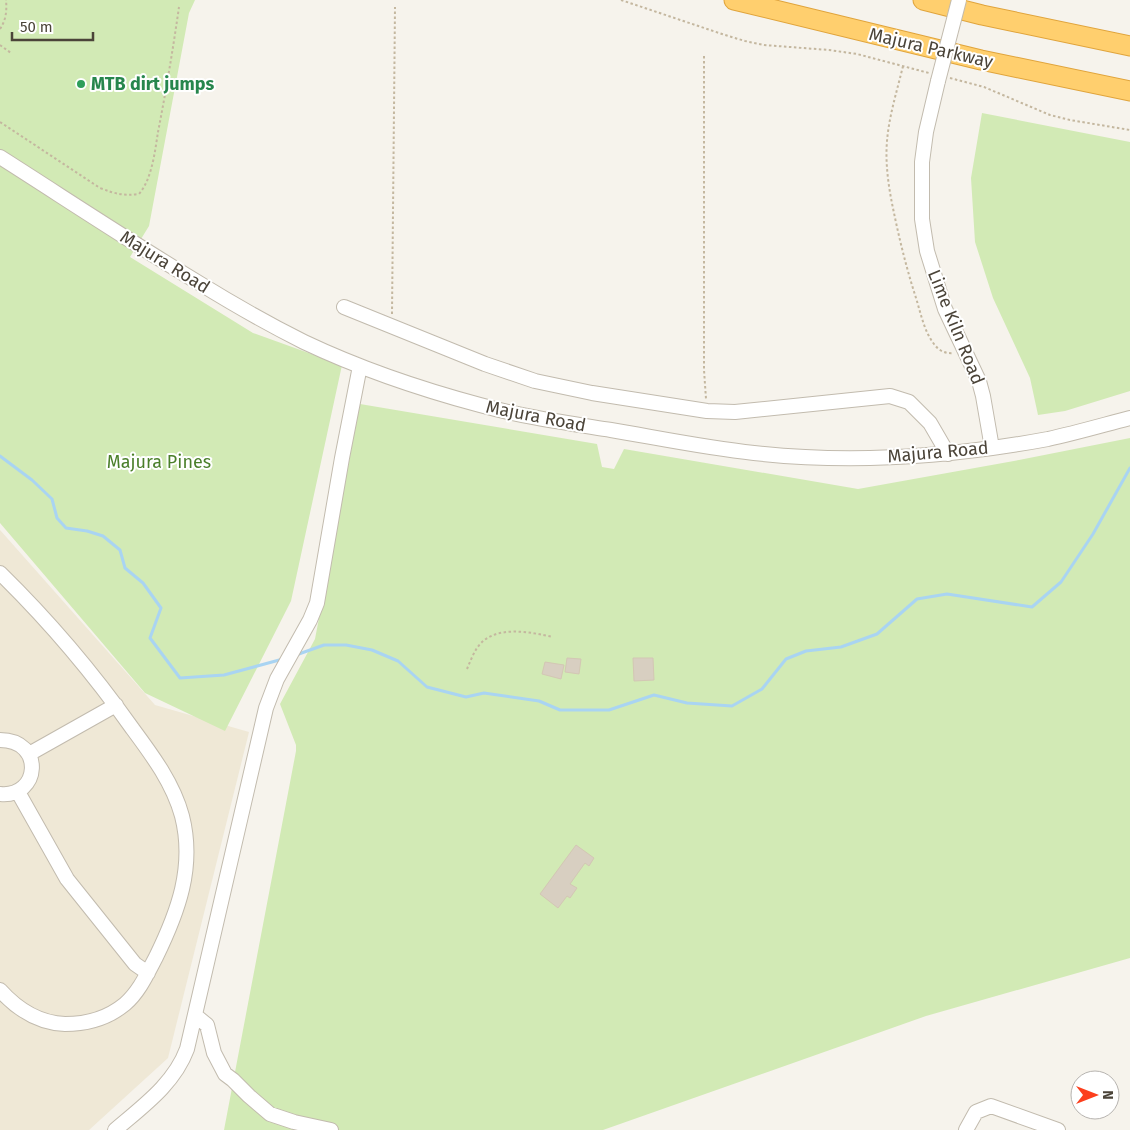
<svg xmlns="http://www.w3.org/2000/svg" width="1130" height="1130" font-family="'Fira Sans',sans-serif">
	<style>
		.education { fill: #efe8d6 }
		.green { fill: #d2eab5 }
		.lines { fill: none; stroke-linecap: round; stroke-linejoin: round }
		.stream { stroke: #a9d4f2; stroke-width: 3 }
		.building { fill: #d8cfc1; stroke: #d3c7b4 }
		.minor-casing { stroke: #c2bbae; stroke-width: 16 }
		.highway-casing { stroke: #e0a43c; stroke-width: 21 }
		.path { stroke: #c4b79f; stroke-width: 2; stroke-dasharray: 2.5 2.5; stroke-linecap: butt }
		.minor { stroke: #fff; stroke-width: 14 }
		.highway { stroke: #ffcf6e; stroke-width: 19 }
		.minor-bridge-casing { stroke: #c2bbae; stroke-width: 16; stroke-linecap: butt }
		.minor-bridge { stroke: #fff; stroke-width: 14 }
		.leisure-dot { fill: #2e9e5b; stroke: #fff; stroke-width: 2 }
		.labels { text-anchor: middle; stroke-width: 4; stroke-linejoin: round; paint-order: stroke }
		.street-label { font-size: 18px; fill: #4b4439; stroke: #fff }
		.leisure-label { font-size: 18px; font-weight: bold; fill: #27864d; stroke: #fff; text-anchor: start }
		.park-label { font-size: 18px; fill: #4a7f2a; stroke: #fff }
	</style>
	<rect width="100%" height="100%" fill="#f6f3ec"/>
	<!-- education -->
	<path class="education" d="M0 530 155 705 249 732 168 1058 89 1130H0Z"/>
	<!-- green -->
	<path class="green" d="M0 0H195L189 13 149 226 130 257 253 333 342 365 291 601 225 731 145 693 0 523Z
		M982 113 1130 142V391L1065 411 1038 415 1030 378 993 298 975 242 971 178Z
		M360 404 597 444 602 467 614 469 624 449 858 489 1019 460 1130 438V958L926 1016 603 1130H224L296 751V745L280 704 315 639Z"/>
	<g class="lines">
		<!-- stream -->
		<path class="stream" d="M0 456 32 480 52 499 57 518 66 528 87 531 103 536 120 550 125 568 143 583 161 608 150 638 180 678 224 675 283 659
			M296 655 324 645H346L372 650 398 661 427 687 466 697 484 693 539 701 560 710H609L654 695 687 703 732 706 762 689 786 659 806 651 841 647 877 634 917 599 947 594 1032 607 1061 582 1093 534 1130 468"/>
	</g>
	<!-- building -->
	<path class="building" d="M567 658 581 659 579 674 565 672Z
		M633 658H653L654 680 634 681Z
		M545 662 564 665 561 679 542 674Z
		M576 845 594 858 589 866 585 863 570 884 577 888 570 898 567 896 558 908 540 894Z"/>
	<g class="lines">
		<defs>
			<path id="minor" d="M938 81 926 132 922 162V219L927 251 945 309 979 381 983 396 992 448
				M0 157C66 199 132 243 199 283 233 304 268 324 304 342 361 369 420 389 480 405 523 417 567 423 611 430 658 438 706 448 754 453 852 464 951 457 1048 439 1076 433 1103 425 1130 418
				M344 307 485 364 535 381 592 393 707 411 735 412 890 396 909 402 930 423 948 454
				M0 573C48 620 93 673 132 728 152 755 173 783 182 816 195 867 178 912 156 957 147 974 139 992 125 1004 108 1018 86 1024 65 1024 39 1023 17 1009 0 990
				M0 740C45 740 40 798 0 794
				M29 754 116 705
				M18 792 67 879 135 964 148 973
				M196 1016 207 1025 214 1053 225 1074 233 1080 249 1096 270 1114 294 1122 331 1130
				M115 1130C143 1106 174 1084 187 1049L266 708 277 679 310 620 317 603 342 458 360 366
				M966 1130 976 1112 991 1106 1058 1130"/>
			<path id="highway" d="M734 0 981 60 1130 91
				M923 0 982 15 1130 46"/>
		</defs>
		<!-- minor casing -->
		<use href="#minor" class="minor-casing"/>
		<!-- highway casing -->
		<use href="#highway" class="highway-casing"/>
		<!-- path -->
		<path class="path" d="M621 0 725 35 745 41 764 45 829 50 857 54 929 73
			M0 29C6 20 7 11 6 0
			M0 45 11 53
			M704 56V370L706 399
			M903 66C897 91 889 116 887 141 885 165 889 190 894 213 900 242 907 270 916 298 921 314 924 331 934 344 939 351 946 354 954 353
			M950 78 984 87 1050 115 1070 120 1130 130
			M0 122 100 188C116 194 123 196 139 194 152 179 155 151 158 132 166 91 173 49 179 7
			M392 314 395 7
			M467 669C470 662 473 654 477 648 493 624 530 632 553 637"/>
		<!-- minor -->
		<use href="#minor" class="minor"/>
		<!-- highway -->
		<use href="#highway" class="highway"/>
		<defs>
			<path id="minor-bridge" d="M938 81 959 0"/>
		</defs>
		<!-- minor-bridge casing -->
		<use href="#minor-bridge" class="minor-bridge-casing"/>
		<!-- minor-bridge -->
		<use href="#minor-bridge" class="minor-bridge"/>
	</g>
	<!-- markers -->
	<circle class="leisure-dot" cx="81" cy="84" r="5"/>
	<g class="labels">
		<!-- street labels -->
		<g class="street-label">
			<text transform="translate(931 48) rotate(13)" y="6">Majura Parkway</text>
			<text transform="translate(165 262) rotate(32)" y="6">Majura Road</text>
			<text transform="translate(956 327) rotate(68)" y="6">Lime Kiln Road</text>
			<text transform="translate(536 416) rotate(11)" y="6">Majura Road</text>
			<text transform="translate(938 452) rotate(-5)" y="6">Majura Road</text>
		</g>
		<!-- leisure labels -->
		<g class="leisure-label">
			<text x="91" y="90">MTB dirt jumps</text>
		</g>
		<!-- park labels -->
		<g class="park-label">
			<text x="159" y="468">Majura Pines</text>
		</g>
	</g>
	<!-- north arrow -->
	<g transform="translate(1095 1095) rotate(90)"><circle r="24" fill="#ffffff" stroke="#b7b4b0"/>
	<path d="M0-4L9 19L0 12L-9 19Z" fill="#fc3f1d"/>
	<text y="-8" font-size="14" font-weight="bold" text-anchor="middle" fill="#4b4439">N</text>
	</g>
	<!-- scale -->
	<path d="M12 32v8h81v-8" fill="none" stroke="#4b4439" stroke-width="2.5"/>
	<text x="20" y="32" font-size="15" fill="#4b4439" stroke="#ffffff" stroke-width="4" paint-order="stroke">50 m</text>
</svg>
